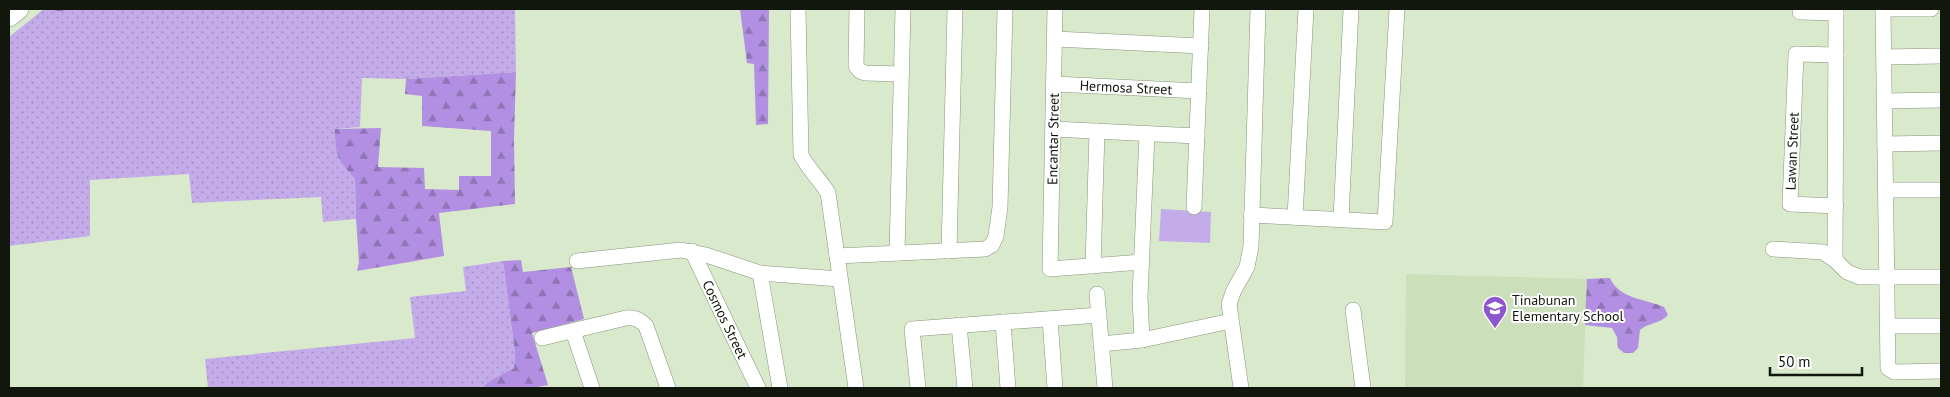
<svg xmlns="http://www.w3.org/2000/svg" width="1950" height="397" font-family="'PT Sans',sans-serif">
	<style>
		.built { fill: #ccdfbb }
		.grass { fill: url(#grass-dots) }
		.forest { fill: url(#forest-firs) }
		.pitch { fill: #c4abea }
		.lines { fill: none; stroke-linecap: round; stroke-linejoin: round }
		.stream { stroke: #9774c5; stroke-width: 4 }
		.street-casing { stroke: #87957a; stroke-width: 16 }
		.secondary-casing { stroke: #87957a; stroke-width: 22 }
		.street { stroke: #fff; stroke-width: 15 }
		.secondary { stroke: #fff; stroke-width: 21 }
		.labels { text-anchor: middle; stroke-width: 4; stroke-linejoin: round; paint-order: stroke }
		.street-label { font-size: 14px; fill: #11170c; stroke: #fff }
		.poi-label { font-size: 14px; fill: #11170c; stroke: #fff; text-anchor: start }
	</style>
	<defs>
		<pattern id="grass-dots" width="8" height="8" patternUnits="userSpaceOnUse" patternTransform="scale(1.25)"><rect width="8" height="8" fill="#c4abea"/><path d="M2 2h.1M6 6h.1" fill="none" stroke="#a792c8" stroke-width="1.8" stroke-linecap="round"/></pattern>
		<pattern id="forest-firs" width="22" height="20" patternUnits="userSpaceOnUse" patternTransform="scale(1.25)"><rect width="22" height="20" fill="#b28fe2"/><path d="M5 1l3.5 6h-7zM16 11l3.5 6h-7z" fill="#8f74b6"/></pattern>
	</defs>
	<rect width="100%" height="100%" fill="#d9e9cb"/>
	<!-- built -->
	<path class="built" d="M1406 274 1587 279 1583 388H1405Z"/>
	<!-- grass -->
	<path class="grass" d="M44 9H515L516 72 406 79 362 78 360 127 335 129C335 156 337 159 355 179L356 219 323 222 321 197 192 203 189 174 90 180V236L9 246V37Z
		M503 261 515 353 514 368C503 375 490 378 483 388H208L205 359 415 338 410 297 466 291 463 267Z"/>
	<!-- forest -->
	<path class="forest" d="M740 9H769L768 124 756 125 754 64 747 63Z
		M516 72 514 139 515 204 439 213 444 256 357 271 359 262 356 219 355 179C337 159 335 156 335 129L381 128 378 167 424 168 425 189 459 190V176H491V131L422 126V96L405 94 406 79Z
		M521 260 523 272 571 267 584 319 532 333 548 385 533 388H483C490 378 503 375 514 368L515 353 503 261Z
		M1610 278C1619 299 1646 299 1664 307L1668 315C1658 325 1649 322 1640 330L1638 348 1633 353H1624L1618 348 1617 337 1612 328 1585 325 1587 279Z"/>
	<!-- pitch -->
	<path class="pitch" d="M1161 209 1211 212 1210 243 1159 241Z"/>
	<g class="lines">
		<!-- stream -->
		<path class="stream" d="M57 9H62"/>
		<defs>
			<g id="street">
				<path d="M798 9 801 155C808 169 820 179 828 193L856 388"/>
				<path d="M857 9 856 66 860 71 865 73 901 74"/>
				<path d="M1055 9 1050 269 1142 262"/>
				<path d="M1883 9 1888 368 1894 372 1941 371"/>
				<path d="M1883 9H1931"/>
				<path d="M1800 12 1836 13"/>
				<path d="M1055 39 1201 46"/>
				<path d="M1884 57 1941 56"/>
				<path id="s1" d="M1054 84 1199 91"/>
				<path d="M1885 101 1941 100"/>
				<path d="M1053 129 1197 136"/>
				<path d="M1885 144 1941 143"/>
				<path d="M1886 190H1941"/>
				<path id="s2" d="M1836 206 1790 204 1796 54 1836 55"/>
				<path d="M1194 207 1202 9"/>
				<path d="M1251 215 1385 222 1397 9"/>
				<path d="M1295 217 1306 9"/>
				<path d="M1341 219 1351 9"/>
				<path d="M1773 249 1823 252 1835 260 1847 272 1860 277H1941"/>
				<path id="s3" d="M692 251 758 388"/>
				<path d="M949 251 955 9"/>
				<path d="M897 253 903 9"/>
				<path d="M837 256 985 249 992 245 996 236 1000 207 1005 9"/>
				<path d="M1835 260 1836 9"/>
				<path d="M577 261 681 250 706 255 760 273 840 279"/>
				<path d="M1093 266 1097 131"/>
				<path d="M760 273 780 388"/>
				<path d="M1097 294 1105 388"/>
				<path d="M1353 310 1363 388"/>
				<path d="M1050 319 1055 388"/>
				<path d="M1003 322 1008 388"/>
				<path d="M959 325 965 388"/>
				<path d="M1888 326H1941"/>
				<path d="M573 331 592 388"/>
				<path d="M542 338 626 318C635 317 640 320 646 326L668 388"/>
				<path d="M1142 340 1140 297 1147 134"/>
				<path d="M1101 344 1142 340 1231 321"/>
				<path d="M918 388 912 329 1099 315"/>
				<path d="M1241 388 1229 304 1234 290 1247 267 1251 246 1258 9"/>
			</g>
			<path id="secondary" d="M9 16 18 9"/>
		</defs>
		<!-- street casing -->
		<use href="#street" class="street-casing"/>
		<!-- secondary casing -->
		<use href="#secondary" class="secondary-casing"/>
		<!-- street -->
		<use href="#street" class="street"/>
		<!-- secondary -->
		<use href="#secondary" class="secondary"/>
	</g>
	<!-- icons -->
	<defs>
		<symbol id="school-pin" viewBox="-11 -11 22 30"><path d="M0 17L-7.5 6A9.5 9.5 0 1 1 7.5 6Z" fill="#8e56ce" stroke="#fff"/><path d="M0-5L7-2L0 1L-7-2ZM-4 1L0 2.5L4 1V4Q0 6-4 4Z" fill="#fff"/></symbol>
	</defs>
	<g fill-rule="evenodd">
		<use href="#school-pin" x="1481" y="294" width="28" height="38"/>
	</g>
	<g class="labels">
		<!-- street labels -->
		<g class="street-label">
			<text dy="5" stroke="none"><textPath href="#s1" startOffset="72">Hermosa Street</textPath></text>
			<text transform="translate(1053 139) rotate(-89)" y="5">Encantar Street</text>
			<text dy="5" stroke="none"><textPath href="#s2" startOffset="99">Lawan Street</textPath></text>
			<text dy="5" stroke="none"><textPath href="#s3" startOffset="76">Cosmos Street</textPath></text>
		</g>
		<!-- poi labels -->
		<g class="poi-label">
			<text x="1512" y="305">Tinabunan<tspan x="1512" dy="16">Elementary School</tspan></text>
		</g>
	</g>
	<!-- border -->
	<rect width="1950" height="397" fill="none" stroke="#11170c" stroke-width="20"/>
	<!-- scale -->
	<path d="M1770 367v8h92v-8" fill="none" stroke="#11170c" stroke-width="2.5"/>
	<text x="1778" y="367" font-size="15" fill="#11170c" stroke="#ffffff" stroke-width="4" paint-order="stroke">50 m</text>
</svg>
